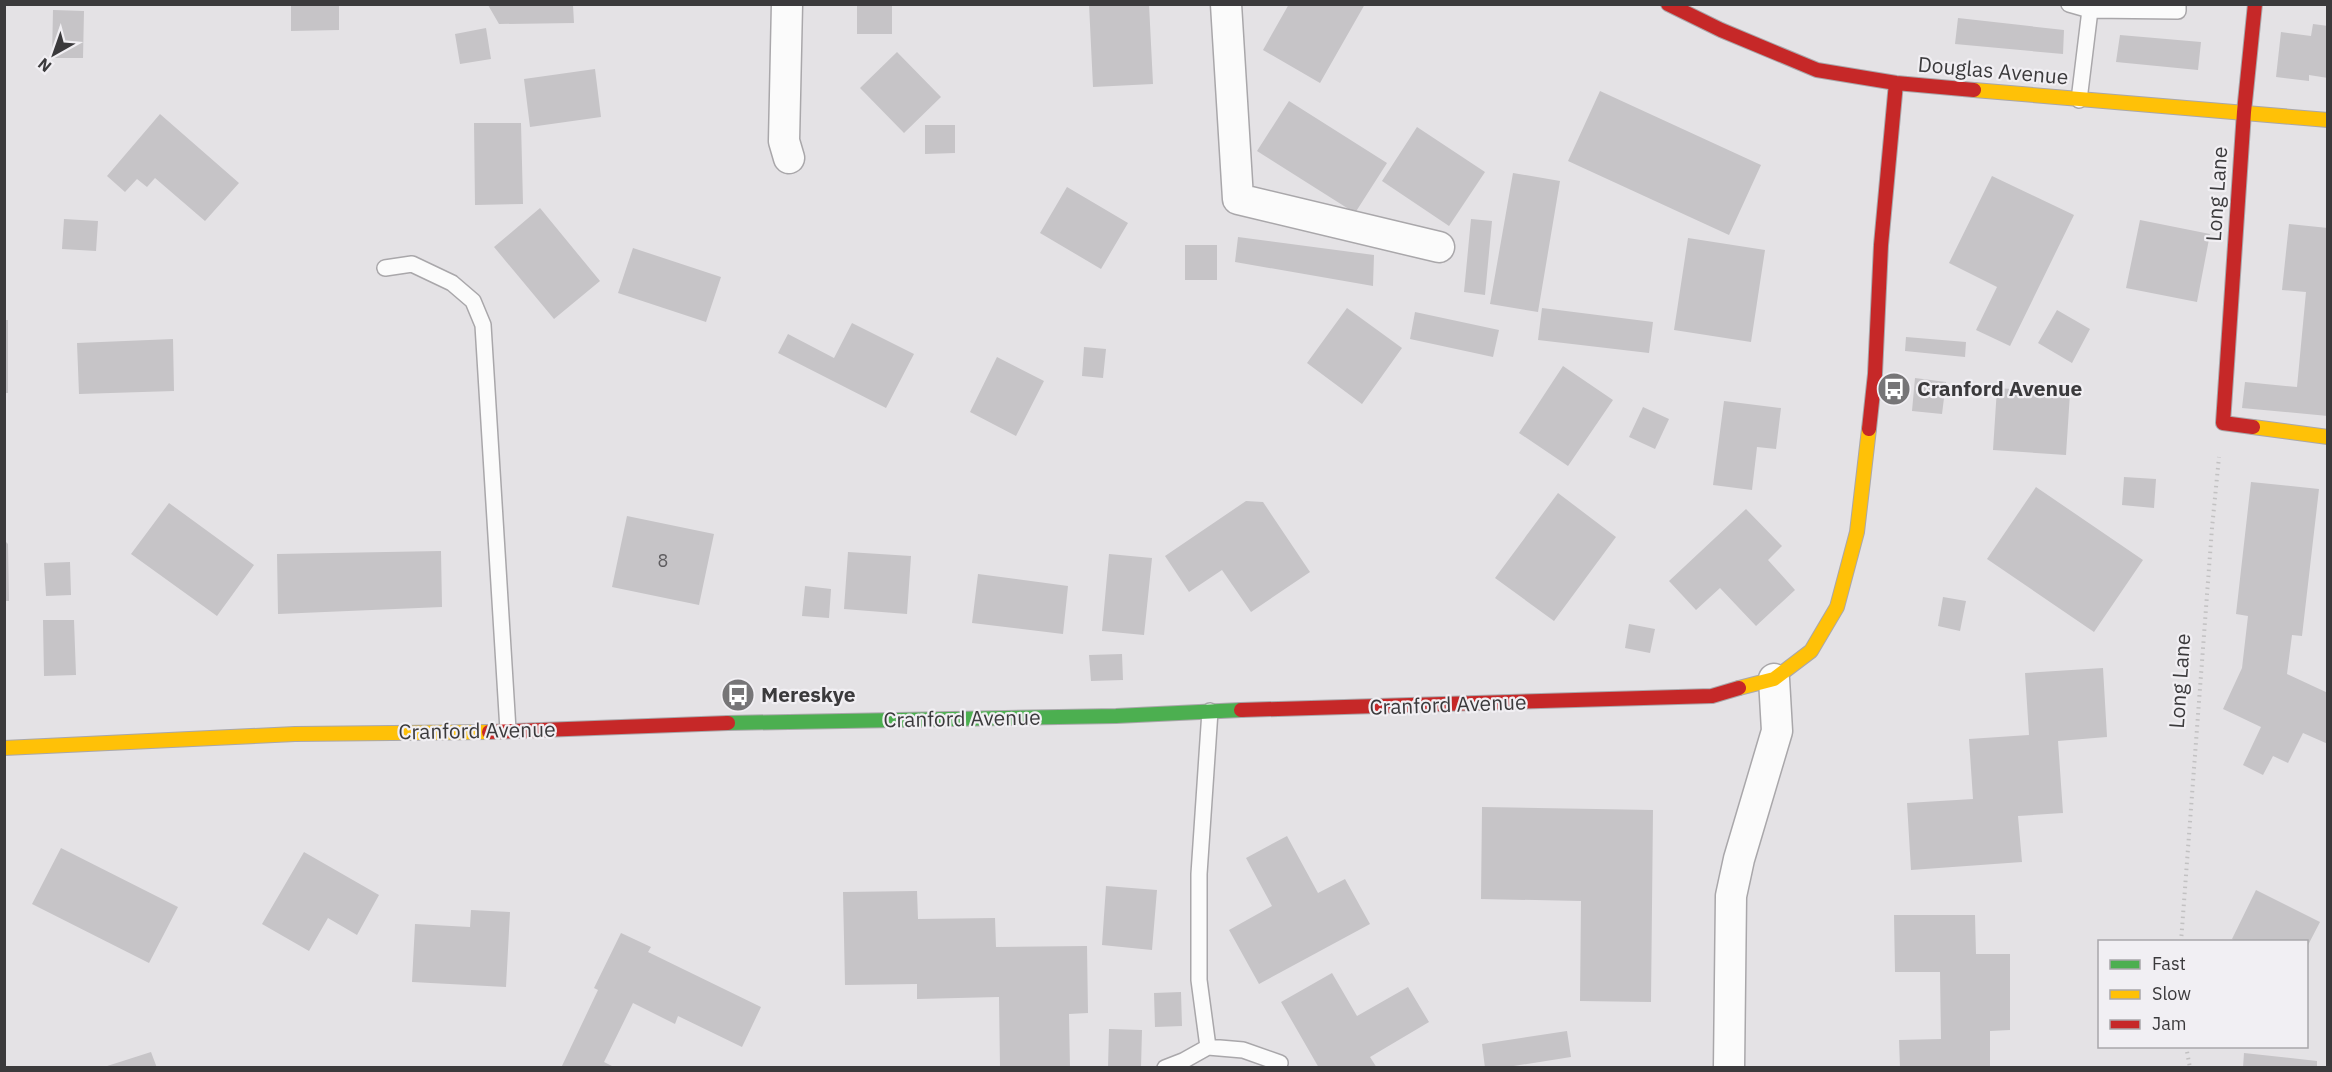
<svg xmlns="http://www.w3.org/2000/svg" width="2332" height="1072" font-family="'IBM Plex Sans',sans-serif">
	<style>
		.building { fill: #c6c4c7 }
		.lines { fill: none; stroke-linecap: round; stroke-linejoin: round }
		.lane-casing { stroke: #a9a7aa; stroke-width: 18 }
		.street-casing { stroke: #a9a7aa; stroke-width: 33 }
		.fast-casing { stroke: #a9a7aa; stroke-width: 16 }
		.slow-casing { stroke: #a9a7aa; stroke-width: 16 }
		.jam-casing { stroke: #a9a7aa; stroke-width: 16 }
		.path { stroke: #c2c1c2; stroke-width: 4; stroke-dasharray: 1.5 4.5; stroke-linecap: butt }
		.lane { stroke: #fbfbfb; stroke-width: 15 }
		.street { stroke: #fbfbfb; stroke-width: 30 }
		.fast { stroke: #4caf50; stroke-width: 14 }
		.slow { stroke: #ffc107; stroke-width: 14 }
		.jam { stroke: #c62828; stroke-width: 14 }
		.labels { text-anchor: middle; stroke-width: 4.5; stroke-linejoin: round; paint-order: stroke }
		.number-label { font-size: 18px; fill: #5e5c5f }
		.street-label { font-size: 21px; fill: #3b3a3c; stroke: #f1eff3 }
		.poi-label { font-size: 21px; font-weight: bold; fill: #3b3a3c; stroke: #f1eff3; text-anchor: start }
	</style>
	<rect width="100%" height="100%" fill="#e4e2e5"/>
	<!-- building -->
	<path class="building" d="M291 4H339V30L291 31Z
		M857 4H892V34H857Z
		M1089 4H1149L1153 84 1093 87Z
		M1289 4H1365L1320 83 1263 50Z
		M488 5H573L574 23 499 24Z
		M53 10 84 11 83 58H52Z
		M1958 18 2064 30 2063 54 1955 44Z
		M2313 24 2328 26V78L2309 75V81L2276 77 2281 32 2311 36Z
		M486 28 491 59 460 64 455 34Z
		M2120 35 2201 42 2198 70 2116 62Z
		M897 52 941 97 904 133 860 88Z
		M595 69 601 117 530 127 524 79Z
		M1600 91 1761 165 1729 235 1568 161Z
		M1289 101 1387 163 1355 213 1257 151Z
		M160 114 239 183 205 221 155 178 147 187 137 179 125 192 107 176Z
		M474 123H521L523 204 475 205Z
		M925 125H955V153L925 154Z
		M1417 127 1485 172 1449 226 1382 181Z
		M1513 173 1560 181 1538 312 1490 304Z
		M1992 176 2074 215 2010 346 1976 330 1997 287 1949 263Z
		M1067 187 1128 223 1101 269 1040 233Z
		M540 208 600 281 554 319 494 247Z
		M64 219 98 221 96 251 62 249Z
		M1471 219 1492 221 1485 295 1464 292Z
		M2140 220 2210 234 2197 302 2126 288Z
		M2289 224 2328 228V416L2242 408 2245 382 2297 387 2306 292 2282 290Z
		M1238 237 1374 255 1373 286 1235 262Z
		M1688 238 1765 250 1751 342 1674 330Z
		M1185 245H1217V280H1185Z
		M633 248 721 277 706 322 618 293Z
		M1347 308 1402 348 1362 404 1307 363Z
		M1542 308 1653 322 1649 353 1538 340Z
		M2057 310 2090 329 2072 363 2038 343Z
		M1415 312 1499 330 1493 357 1410 339Z
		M4 320H8V393H4Z
		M852 323 914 354 886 408 778 353 788 334 834 358Z
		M1906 337 1966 342 1965 357 1905 351Z
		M173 339 174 391 79 394 77 343Z
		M1084 347 1106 349 1103 378 1082 376Z
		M997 357 1044 381 1016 436 970 412Z
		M1563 366 1613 400 1568 466 1519 433Z
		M1915 378 1946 382 1942 414 1912 411Z
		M1997 388 2070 393 2066 455 1993 450Z
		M1724 401 1781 408 1776 449 1757 447 1752 490 1713 485Z
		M1643 407 1669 419 1655 449 1629 437Z
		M2124 477 2156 479 2154 508 2122 505Z
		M2251 482 2319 489 2302 636 2292 635 2287 674 2328 693V744L2303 733 2288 763 2273 756 2263 775 2243 765 2261 727 2223 709 2242 668 2248 616 2236 614Z
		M2036 487 2143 560 2094 632 1987 559Z
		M1558 493 1616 537 1554 621 1495 578Z
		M1246 501 1263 502 1310 572 1251 612 1222 570 1189 592 1165 556Z
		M169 503 254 565 217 616 131 554Z
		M1746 509 1782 546 1768 560 1795 590 1756 626 1720 588 1696 610 1669 581Z
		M627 516 714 534 699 605 612 587Z
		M4 540 8 544 9 601H4Z
		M441 551 442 607 278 614 277 554Z
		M848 552 911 556 907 614 844 609Z
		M1109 554 1152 558 1144 635 1102 631Z
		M70 562 71 595 46 596 44 563Z
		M978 574 1068 586 1063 634 972 623Z
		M805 586 831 589 829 618 802 616Z
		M1943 597 1966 601 1960 631 1938 626Z
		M43 620H74L76 675 44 676Z
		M1629 624 1655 629 1650 653 1625 648Z
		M1122 654 1123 680 1091 681 1089 655Z
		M2103 668 2107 737 2058 741 2063 813 2018 816 2022 862 1911 870 1907 803 1973 799 1969 739 2029 735 2025 673Z
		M1482 807 1653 810 1651 1002 1580 1001 1581 901 1481 899Z
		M1287 836 1318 893 1345 879 1370 924 1259 984 1229 930 1272 906 1246 858Z
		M61 848 178 907 149 963 32 904Z
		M304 852 379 895 357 935 328 918 309 951 262 924Z
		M1106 886 1157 890 1152 950 1102 945Z
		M2256 890 2320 922 2306 949V942H2237L2232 939Z
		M917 891 918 919 995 918 996 947 1087 946 1088 1013 1069 1014 1070 1068H1000L999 997 917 999V984L845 985 843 892Z
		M471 910 510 912 506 987 412 982 415 924 470 927Z
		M1894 915H1975L1976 954H2010V1030L1990 1031V1068H1900L1899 1040 1941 1039 1940 972H1895Z
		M621 933 651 947 648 952 761 1007 742 1047 678 1016 675 1024 633 1003 604 1062 616 1068H561L598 990 594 988Z
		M1332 973 1357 1016 1408 987 1429 1022 1370 1057 1377 1068H1319L1281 1002Z
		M1181 992 1182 1026 1155 1027 1154 993Z
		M1109 1029 1142 1030 1141 1068H1108Z
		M1567 1031 1571 1057 1501 1068H1485L1482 1044Z
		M151 1052 157 1068H104V1067Z
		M2244 1053 2317 1061V1068H2243Z"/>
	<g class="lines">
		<defs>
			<path id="lane" d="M2069 4 2090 10
				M2079 100 2090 10 2178 11V4
				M385 268 412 264 452 283 473 301 483 325 508 730
				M1210 711 1199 874V980L1208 1047 1243 1050 1280 1063
				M1165 1068 1183 1061 1208 1047"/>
			<path id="street" d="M787 4 784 141 789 158
				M1226 4 1238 199 1439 247
				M1729 1068 1731 896 1739 859 1777 731 1774 679"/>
			<path id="fast" d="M728 723 1116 716 1241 710"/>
			<path id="slow" d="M1974 90 2328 120
				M2253 427 2328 437
				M1739 688 1774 679 1811 651 1837 607 1857 532 1869 429
				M4 748 295 734 489 732"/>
			<path id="jam" d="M1668 4 1721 30 1817 70 1896 83 1974 90
				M2253 427 2223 423 2244 112 2255 4
				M1869 429 1875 374 1881 245 1896 83
				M1241 710 1712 696 1739 688
				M489 732 728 723"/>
		</defs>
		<!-- lane casing -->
		<use href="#lane" class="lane-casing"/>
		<!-- street casing -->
		<use href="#street" class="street-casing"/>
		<!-- fast casing -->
		<use href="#fast" class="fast-casing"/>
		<!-- slow casing -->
		<use href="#slow" class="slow-casing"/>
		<!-- jam casing -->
		<use href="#jam" class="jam-casing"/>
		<!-- path -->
		<path class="path" d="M2181 942 2212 528 2219 457
			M2186 1046 2190 1068"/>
		<!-- lane -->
		<use href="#lane" class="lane"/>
		<!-- street -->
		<use href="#street" class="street"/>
		<!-- fast -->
		<use href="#fast" class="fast"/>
		<!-- slow -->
		<use href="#slow" class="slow"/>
		<!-- jam -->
		<use href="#jam" class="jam"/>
	</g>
	<!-- icons -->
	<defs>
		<symbol id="bus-disc" viewBox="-11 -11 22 22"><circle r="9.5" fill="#767577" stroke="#f1eff3"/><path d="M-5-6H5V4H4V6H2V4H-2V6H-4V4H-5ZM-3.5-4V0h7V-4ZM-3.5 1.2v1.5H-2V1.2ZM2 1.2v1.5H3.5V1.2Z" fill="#fff"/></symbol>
	</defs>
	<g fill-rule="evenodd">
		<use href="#bus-disc" x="1875" y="370" width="38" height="38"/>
		<use href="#bus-disc" x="719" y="676" width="38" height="38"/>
	</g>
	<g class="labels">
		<!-- number labels -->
		<g class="number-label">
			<text x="663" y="567">8</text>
		</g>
		<!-- street labels -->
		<g class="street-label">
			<text transform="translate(1993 71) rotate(5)" y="7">Douglas Avenue</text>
			<text transform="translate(2217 194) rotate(-86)" y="7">Long Lane</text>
			<text transform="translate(2180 681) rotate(-86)" y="7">Long Lane</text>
			<text transform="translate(1448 705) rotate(-2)" y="7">Cranford Avenue</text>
			<text transform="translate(962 719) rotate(-1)" y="7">Cranford Avenue</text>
			<text transform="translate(477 731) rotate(-1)" y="7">Cranford Avenue</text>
		</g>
		<!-- poi labels -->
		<g class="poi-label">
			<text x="1917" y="396">Cranford Avenue</text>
			<text x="761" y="702">Mereskye</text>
		</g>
	</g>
	<!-- border -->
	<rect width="2332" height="1072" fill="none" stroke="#3b3a3c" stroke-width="12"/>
	<!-- legend -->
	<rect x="2098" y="940" width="210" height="108" fill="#f1eff3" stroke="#a8a7aa" stroke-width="1.5"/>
	<rect x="2110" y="960" width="30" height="9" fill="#4caf50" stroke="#a8a7aa" stroke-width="1.5"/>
	<text x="2152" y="970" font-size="18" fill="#3b3a3c">Fast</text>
	<rect x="2110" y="990" width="30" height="9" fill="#ffc107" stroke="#a8a7aa" stroke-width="1.5"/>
	<text x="2152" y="1000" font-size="18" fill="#3b3a3c">Slow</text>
	<rect x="2110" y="1020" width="30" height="9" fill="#c62828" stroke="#a8a7aa" stroke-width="1.5"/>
	<text x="2152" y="1030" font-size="18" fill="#3b3a3c">Jam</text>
	<!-- north arrow -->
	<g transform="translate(54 54) rotate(220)" stroke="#f1eff3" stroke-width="4.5" paint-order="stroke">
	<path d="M0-4.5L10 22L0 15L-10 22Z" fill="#3b3a3c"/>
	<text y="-9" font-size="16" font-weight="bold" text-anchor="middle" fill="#3b3a3c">N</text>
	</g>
</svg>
